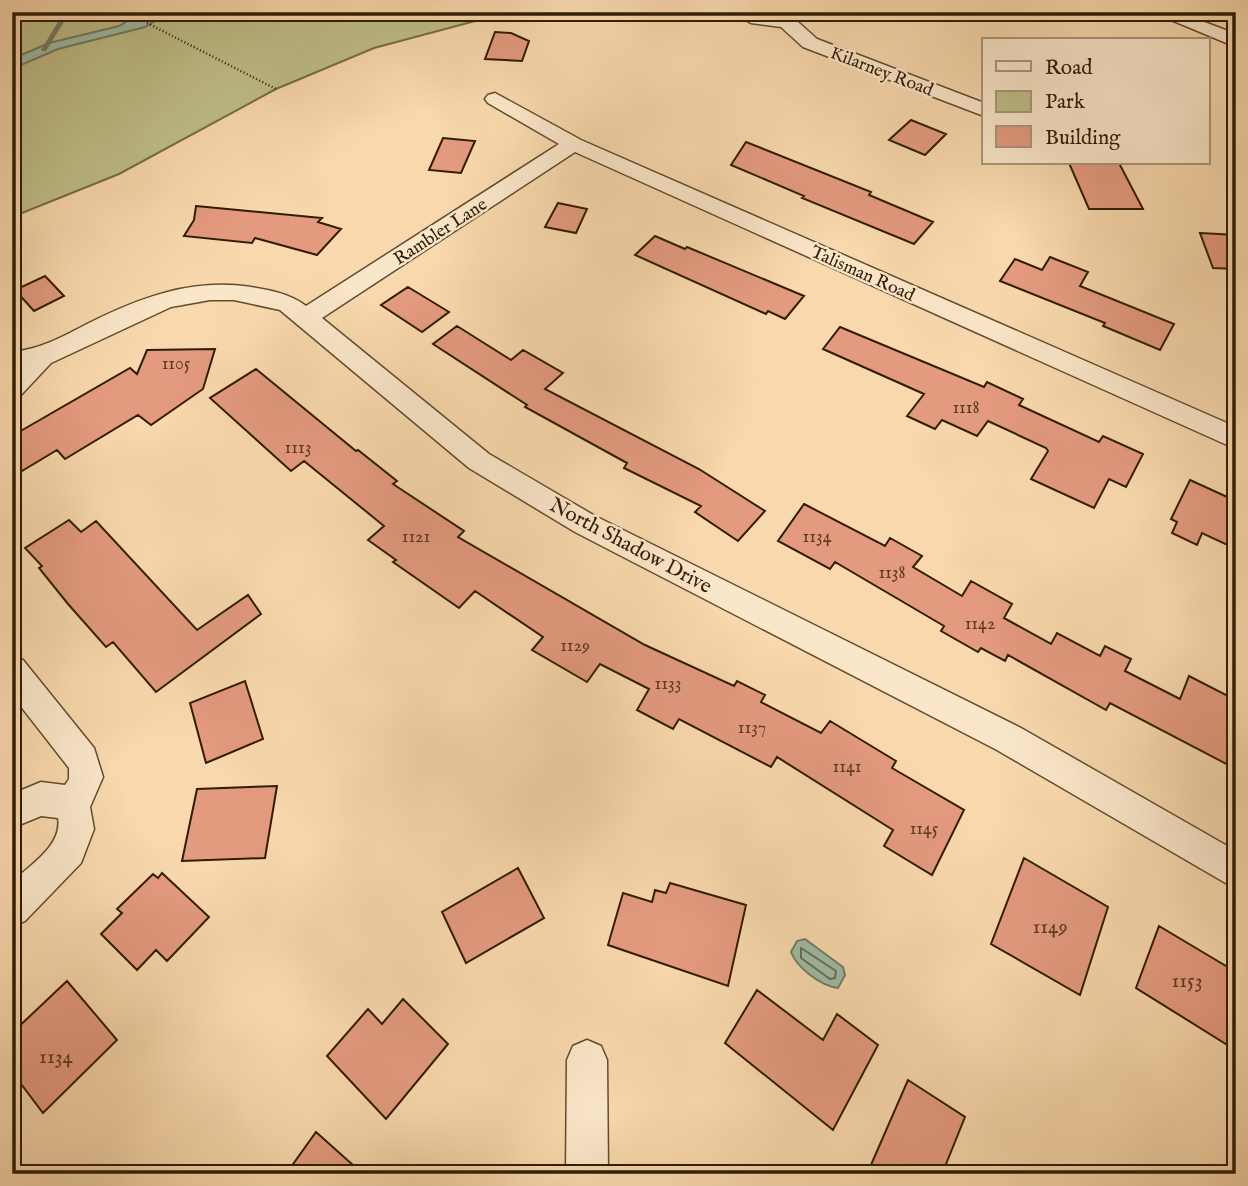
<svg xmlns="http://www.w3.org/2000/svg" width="1248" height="1186" font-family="'IM FELL English',serif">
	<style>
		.green { fill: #bfbe88; stroke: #776e46; stroke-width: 2 }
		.water { fill: #9fbba5; stroke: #727c65; stroke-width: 2 }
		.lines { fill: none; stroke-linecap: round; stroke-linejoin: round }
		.shore { stroke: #676c54; stroke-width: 2 }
		.stream { fill: #727c65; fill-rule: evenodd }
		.building { fill: #e49a7f; stroke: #2f1d04; stroke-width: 2 }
		.minor-casing { stroke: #614c2e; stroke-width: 3 }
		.path { stroke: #2f1d04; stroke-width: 2.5; stroke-dasharray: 1 2.5; stroke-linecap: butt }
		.minor { fill: #fae6c9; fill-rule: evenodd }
		.labels { text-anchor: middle; stroke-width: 5; stroke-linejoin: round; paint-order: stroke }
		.far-street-label { font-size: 18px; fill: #2f1d04; stroke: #fae6c9 }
		.number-label { font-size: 18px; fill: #5c3c23 }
		.street-label { font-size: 21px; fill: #2f1d04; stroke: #fae6c9 }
		.near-number-label { font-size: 21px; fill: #5c3c23 }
	</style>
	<rect width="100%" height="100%" fill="#f8d8ac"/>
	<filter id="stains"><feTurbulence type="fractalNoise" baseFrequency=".00286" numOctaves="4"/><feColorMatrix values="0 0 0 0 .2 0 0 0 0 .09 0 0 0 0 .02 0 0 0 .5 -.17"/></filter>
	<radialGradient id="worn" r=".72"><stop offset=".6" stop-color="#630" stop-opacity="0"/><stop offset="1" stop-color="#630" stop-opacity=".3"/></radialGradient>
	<!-- green -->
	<path class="green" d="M12 12H509L374 48 276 89 119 174 12 217Z"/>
	<!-- water -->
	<path class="water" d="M142 12H170L145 27 58 49 12 69V59L49 43 119 26Z
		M805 939 843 967 845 975 838 988C821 986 797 968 791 952L797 941Z"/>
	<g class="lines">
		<!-- shore -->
		<path class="shore" d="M801 948 836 971 835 978 830 979 801 958Z"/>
		<!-- stream -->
		<path class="stream" d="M64 12H70L46 51H42L41 50Z"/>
	</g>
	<!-- building -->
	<path class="building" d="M495 32 511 33 529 41 522 61 485 59Z
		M911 120 946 134 925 155 889 140Z
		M443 138 475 141 461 173 429 170Z
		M746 142 871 192 869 195 933 222 914 244 802 198 804 196 731 165Z
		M1069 163H1119L1143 209H1089Z
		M558 203 587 209 576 233 545 227Z
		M196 206 322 218 318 222 341 229 317 255 255 238 252 243 184 236 194 220Z
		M1200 233 1236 235V269L1213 268Z
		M655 236 685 249 687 247 804 296 785 319 768 311 766 314 635 255Z
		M1050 257 1088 272 1080 286 1174 324 1160 350 1103 326 1105 323 1000 281 1015 259 1042 270Z
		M45 276 64 296 34 311 15 290Z
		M408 287 449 312 422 332 381 305Z
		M457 326 511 360 523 350 563 373 545 389 699 469 765 511 738 541 695 512 701 506 624 468 627 463 525 407 527 405 433 344Z
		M840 327 984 387 987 382 1023 399 1019 405 1099 442 1103 436 1143 454 1126 487 1109 479 1094 508 1031 479 1048 451 1046 448 988 421 977 436 942 420 935 429 907 416 924 394 823 349Z
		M215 349 203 389 151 425 138 415 65 459 57 450 12 477V436L130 368 137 374 147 350Z
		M256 369 356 451 358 450 397 481 393 484 464 531 458 537 645 645 734 686 737 681 765 695 761 702 821 733 830 721 896 761 892 768 964 810 932 875 884 846 893 830 777 757 771 767 679 719 673 729 637 710 649 689 600 664 587 682 532 650 543 637 475 591 459 608 393 562 396 560 368 540 384 526 304 461 291 471 210 398Z
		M1190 480 1236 501V549L1202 533 1197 545 1172 533 1177 522 1171 519Z
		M804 504 885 546 890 538 922 556 913 567 962 596 971 581 1012 604 1004 618 1051 644 1057 633 1100 656 1105 646 1131 659 1125 671 1180 699 1189 676 1236 700V769L1110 703 1106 710 1008 655 1005 661 981 648 978 652 941 631 944 626 835 562 830 569 778 541Z
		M69 520 81 532 96 521 197 630 248 595 261 614 156 692 113 642 106 647 68 604 39 568 42 566 25 548Z
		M245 681 263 739 206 763 190 703Z
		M277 786 265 858 182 861 197 789Z
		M1024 858 1108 907 1080 995 991 944Z
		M518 868 544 918 466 963 442 912Z
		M162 873 209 917 167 961 156 950 137 970 101 934 122 913 117 909 153 874 158 878Z
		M670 883 746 905 728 986 608 945 623 893 652 902 655 890 666 893Z
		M1159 926 1236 972V1025L1229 1046 1136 988Z
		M67 981 117 1040 43 1113 12 1072V1033Z
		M757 990 823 1040 837 1014 878 1045 833 1130 725 1043Z
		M403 999 448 1044 386 1119 327 1056 368 1009 382 1024Z
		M908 1080 965 1117 942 1174H867Z
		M316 1132 363 1174H286Z"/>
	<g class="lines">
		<defs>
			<path id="minor" d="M788 12H810L798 22 817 39 984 103V116L803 47 781 27 751 23 742 18C754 5 774 22 788 12Z
				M1152 12H1178L1236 34V47Z
				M495 93 581 140 1236 427V449L575 152 322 318 489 454 595 516 1021 728 1236 851V889L997 750 575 532 469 468 280 310 234 300H210L171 307 51 363 21 395 12 397V352C41 349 62 337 87 324 139 298 191 278 251 287 270 290 291 294 306 306L559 144 488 103 485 99 488 95Z
				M12 656 23 660 94 748 103 777 90 807 94 829 81 863 25 921 12 926V882C30 865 63 845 58 818L41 816 12 828V794L41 782 65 785 69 779V768L12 695Z
				M587 1040 601 1046 607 1060 608 1174H566L567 1060 573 1046Z"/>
		</defs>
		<!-- minor casing -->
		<use href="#minor" class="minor-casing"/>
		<!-- path -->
		<path class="path" d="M147 23 276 89"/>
		<!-- minor -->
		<use href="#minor" class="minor"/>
	</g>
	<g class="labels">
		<!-- far-street labels -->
		<g class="far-street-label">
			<text transform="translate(882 71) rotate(21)" y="6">Kilarney Road</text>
			<text transform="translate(440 231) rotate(-33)" y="6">Rambler Lane</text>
			<text transform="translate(863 273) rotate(24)" y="6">Talisman Road</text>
		</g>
		<!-- number labels -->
		<g class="number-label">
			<text x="176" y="369">1105</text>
			<text x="966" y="413">1118</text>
			<text x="298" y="453">1113</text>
			<text x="416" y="542">1121</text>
			<text x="817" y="542">1134</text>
			<text x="892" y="578">1138</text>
			<text x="980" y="629">1142</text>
			<text x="575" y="651">1129</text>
			<text x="668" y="689">1133</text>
			<text x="752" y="733">1137</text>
			<text x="847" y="772">1141</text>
			<text x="924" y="834">1145</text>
		</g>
		<!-- street labels -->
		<g class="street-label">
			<text transform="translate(631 545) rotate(28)" y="7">North Shadow Drive</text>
		</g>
		<!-- near-number labels -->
		<g class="near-number-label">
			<text x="1050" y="933">1149</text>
			<text x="1187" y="987">1153</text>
			<text x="56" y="1063">1134</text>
		</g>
	</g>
	<!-- margin -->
	<rect width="1248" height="1186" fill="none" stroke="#f8d8ac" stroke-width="42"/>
	<rect x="14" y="14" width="1220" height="1158" fill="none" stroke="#2f1d04" stroke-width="3.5"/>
	<rect x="21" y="21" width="1206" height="1144" fill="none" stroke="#2f1d04" stroke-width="2"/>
	<!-- legend -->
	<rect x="982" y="38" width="228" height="126" fill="#fae6c9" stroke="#a9967a" stroke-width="2"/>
	<rect x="996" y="61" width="35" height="10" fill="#fae6c9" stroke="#a9967a" stroke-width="2"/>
	<text x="1045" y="74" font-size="21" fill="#2f1d04">Road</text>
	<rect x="996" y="91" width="35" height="21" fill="#bfbe88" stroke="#a9967a" stroke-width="2"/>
	<text x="1045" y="108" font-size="21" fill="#2f1d04">Park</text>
	<rect x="996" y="126" width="35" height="21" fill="#e49a7f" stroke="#a9967a" stroke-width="2"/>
	<text x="1045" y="144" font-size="21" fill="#2f1d04">Building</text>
	<rect width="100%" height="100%" filter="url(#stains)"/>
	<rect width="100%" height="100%" fill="url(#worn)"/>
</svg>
